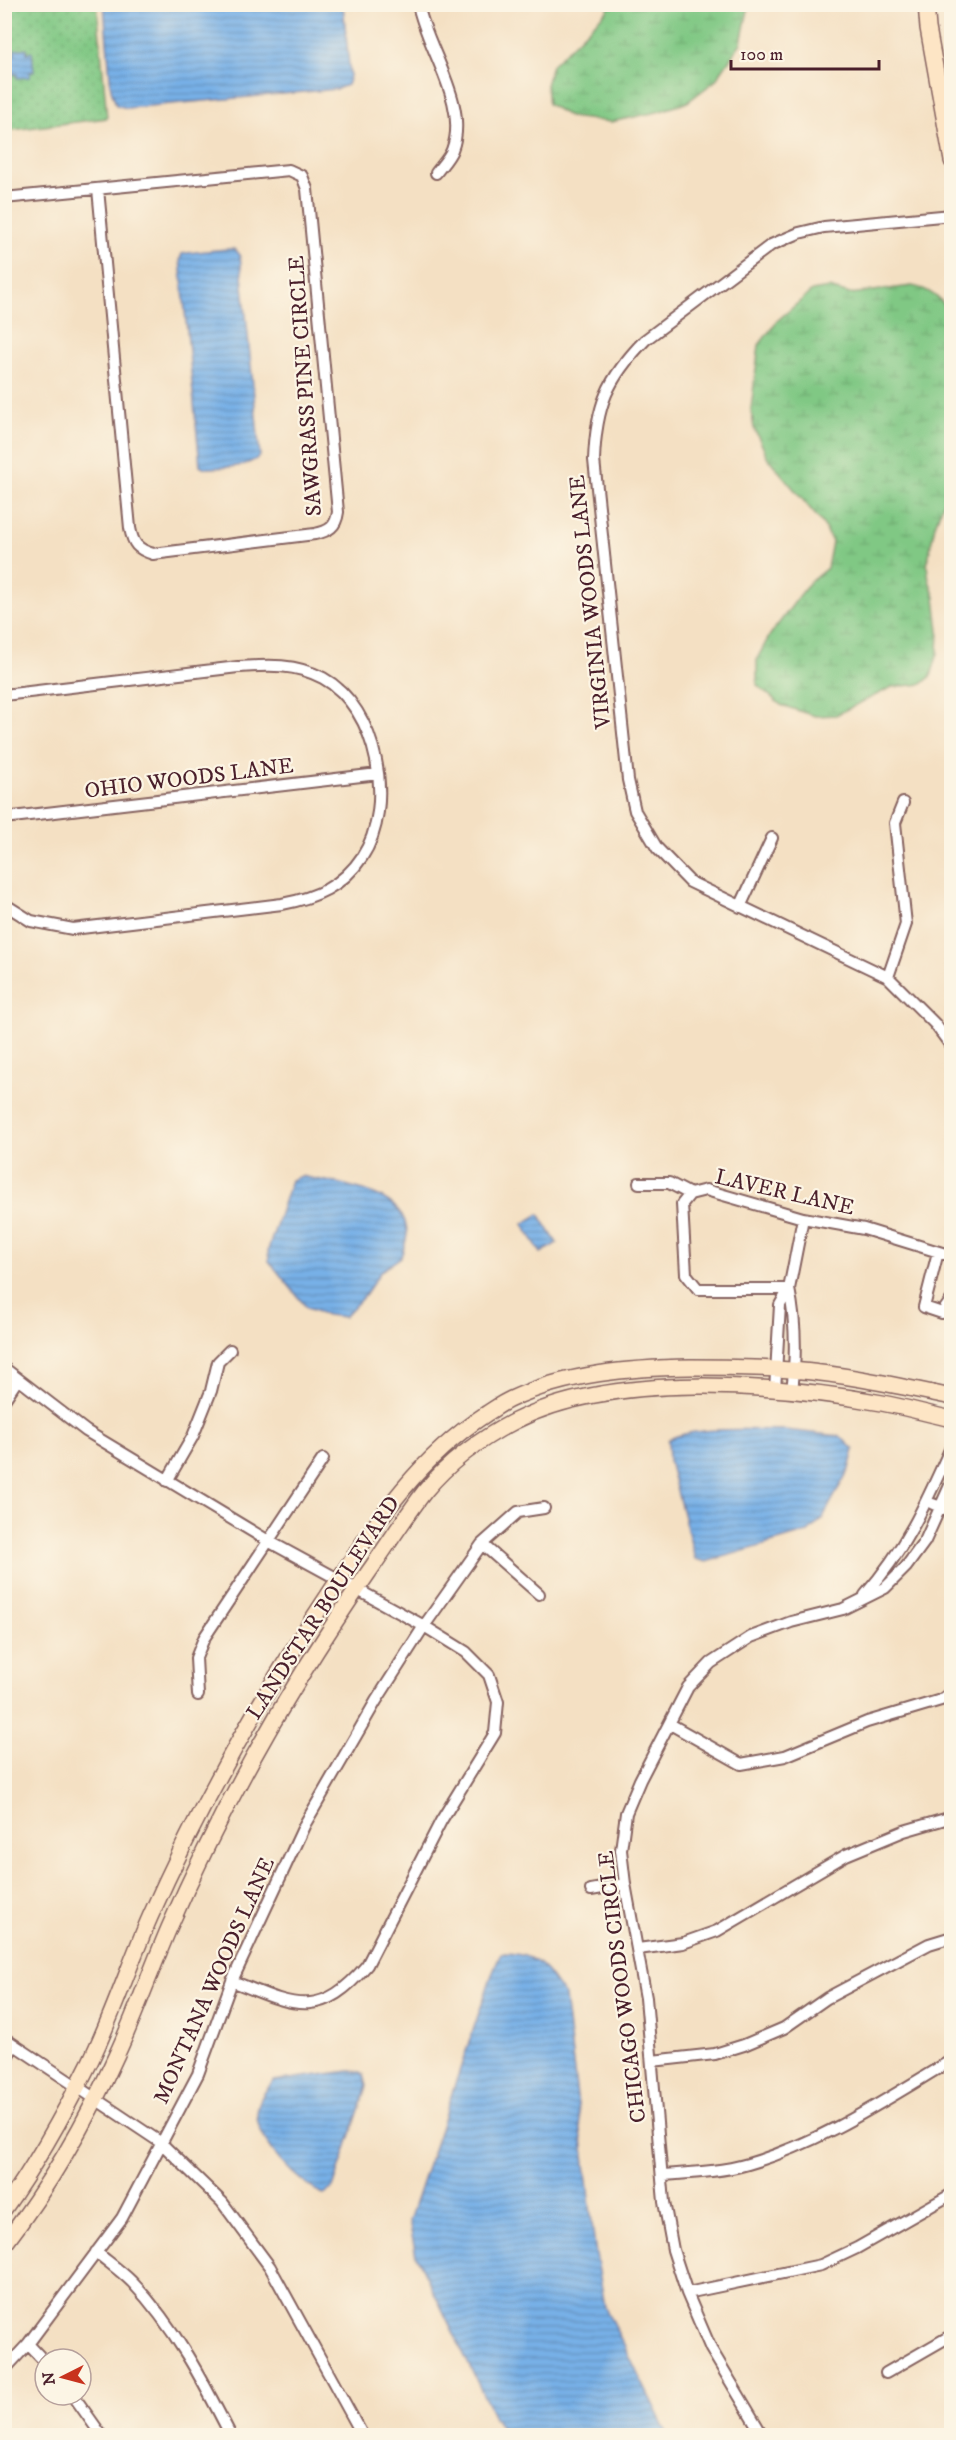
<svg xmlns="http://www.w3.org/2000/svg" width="956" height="2440" font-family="'IM FELL DW Pica',serif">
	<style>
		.green { fill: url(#green-dots); stroke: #657458; stroke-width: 1.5 }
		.wetland { fill: url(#wetland-marsh); stroke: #657458; stroke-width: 1.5 }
		.water { fill: url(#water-rules); stroke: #606889; stroke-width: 1.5 }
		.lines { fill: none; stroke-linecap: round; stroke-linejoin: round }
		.street-casing { stroke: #866360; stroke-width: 14 }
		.secondary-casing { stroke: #866360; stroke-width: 18 }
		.street { stroke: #fff; stroke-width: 10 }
		.secondary { stroke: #fde5c5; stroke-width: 15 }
		.labels { text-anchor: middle; stroke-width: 4.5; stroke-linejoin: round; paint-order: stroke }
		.street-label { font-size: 22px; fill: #4a1f2b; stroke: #fcf5e5 }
	</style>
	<defs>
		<pattern id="green-dots" width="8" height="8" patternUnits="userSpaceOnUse" patternTransform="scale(1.5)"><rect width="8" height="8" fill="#80c884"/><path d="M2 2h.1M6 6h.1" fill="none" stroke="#70ab72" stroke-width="1.8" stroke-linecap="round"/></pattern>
		<pattern id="wetland-marsh" width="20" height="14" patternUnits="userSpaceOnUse" patternTransform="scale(1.5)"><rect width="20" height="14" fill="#80c884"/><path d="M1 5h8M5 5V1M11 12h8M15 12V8" fill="none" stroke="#70ab72"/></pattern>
		<pattern id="water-rules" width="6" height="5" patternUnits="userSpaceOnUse" patternTransform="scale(1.5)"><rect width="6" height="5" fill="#77b0e7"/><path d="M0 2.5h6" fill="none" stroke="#648fbb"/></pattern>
	</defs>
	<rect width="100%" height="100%" fill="#fcf5e5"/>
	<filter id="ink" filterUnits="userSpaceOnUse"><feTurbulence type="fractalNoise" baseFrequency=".0167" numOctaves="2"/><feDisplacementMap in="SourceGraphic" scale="12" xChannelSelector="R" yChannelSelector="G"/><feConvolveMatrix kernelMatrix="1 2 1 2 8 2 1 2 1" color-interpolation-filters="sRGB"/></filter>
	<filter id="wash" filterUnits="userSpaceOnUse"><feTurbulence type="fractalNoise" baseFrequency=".008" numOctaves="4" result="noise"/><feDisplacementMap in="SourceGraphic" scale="24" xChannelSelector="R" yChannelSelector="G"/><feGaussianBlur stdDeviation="1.35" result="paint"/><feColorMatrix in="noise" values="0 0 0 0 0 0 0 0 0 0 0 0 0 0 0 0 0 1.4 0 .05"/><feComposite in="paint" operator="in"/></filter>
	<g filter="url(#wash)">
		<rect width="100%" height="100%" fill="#f4e0c3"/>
		<!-- green -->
		<path class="green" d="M4 5H97L107 118 5 131Z"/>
		<!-- wetland -->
		<path class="wetland" d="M610 4H749V5L741 43 715 81 686 103 657 112 611 122 570 117 548 104 546 85 552 65 607 11Z
			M912 286C930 289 941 299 951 313V482L935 525 927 565 929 580 935 597 939 631 938 653 931 676 922 684 892 687 836 715 815 716 781 705 757 685V659L770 635 810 582 827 568 832 542 823 524 768 458 754 428 751 409 759 345 777 321 812 291 829 288 850 294Z"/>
		<!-- water -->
		<path class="water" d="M104 5H343L350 76 347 85 337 89 127 108 116 105 111 89Z
			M27 48V53L32 52 34 72H30V77L17 78V74H12L10 55 15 54 14 50Z
			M227 249H235L240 255 260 456C245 469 223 467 205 468L200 465 180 259 182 254 187 253Z
			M301 1176C334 1184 402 1188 407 1230 408 1238 403 1249 401 1257L381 1271 365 1295 344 1317 327 1315 307 1308 269 1261 268 1250 291 1180Z
			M539 1214 557 1243 541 1253 523 1224Z
			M784 1430 840 1436 854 1450 849 1469 822 1519 808 1532 706 1562 695 1559 669 1461 668 1440C692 1426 754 1430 784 1430Z
			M501 1953C539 1953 544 1968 565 1996L595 2248 605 2307 668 2435H505L494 2417 416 2255 409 2221 491 1977Z
			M350 2071 360 2072 364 2075 367 2086 333 2188 324 2194C300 2186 256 2140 257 2114 258 2099 265 2091 274 2081Z"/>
	</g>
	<g filter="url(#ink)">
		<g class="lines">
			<defs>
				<path id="street" d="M418 4C426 48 470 104 452 150 449 158 441 166 436 173
					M4 198 289 170 302 176 307 189 338 512C336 527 329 531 315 534L153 554C137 549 133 544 130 528L98 189
					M952 215 824 227 799 233 771 245 645 340C607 379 596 406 594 460L628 780 635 811 657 848 690 882 888 977 935 1024 952 1047
					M4 695 238 667C268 665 295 663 323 678 378 708 396 806 362 857 343 886 315 898 282 904L73 929 31 921 4 904
					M4 818 378 774
					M740 907 772 838
					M888 977 906 924 895 823 903 803
					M639 1183H669L690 1194
					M938 1252 924 1307 942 1313 952 1299
					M789 1289H698L686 1274 682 1204 690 1194 706 1190 803 1218 864 1229 952 1256
					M789 1289C796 1321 796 1358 792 1391
					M4 1368 86 1431 270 1542 424 1626 466 1652 489 1675 498 1702 495 1733 441 1821 367 1965C319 2022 292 2005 232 1981
					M775 1390 780 1305 789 1289 803 1218
					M4 1400 18 1379
					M167 1481 193 1436 211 1391 218 1362 230 1350
					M933 1504 952 1512
					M482 1544 539 1594
					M865 1595C907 1547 926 1503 952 1445
					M198 1695 196 1658 204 1638 323 1459
					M670 1724 741 1764 785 1756 867 1722 941 1700 952 1692
					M591 1890 625 1884
					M638 1949 683 1943 717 1931 846 1855 904 1831 952 1817
					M4 2038 160 2142 222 2202 270 2267 363 2436
					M652 2061 715 2054 744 2045 784 2028 827 1998 929 1944 952 1937
					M4 2062 14 2045
					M662 2175C690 2173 721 2172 748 2164 823 2142 886 2099 952 2060
					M96 2252C108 2262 121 2271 132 2282 175 2327 203 2381 231 2436
					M687 2293 821 2265 857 2248 952 2194
					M28 2344 45 2362
					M4 2370 28 2344 122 2218 198 2074 232 1981 305 1824 376 1701 424 1626 482 1544 518 1512 544 1508
					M886 2373 952 2335
					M73 2395 102 2436
					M763 2436 711 2349 687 2293 673 2250 664 2202 646 1998 625 1884 621 1850 626 1813 640 1780 688 1687 711 1663 751 1637 791 1622 843 1609 885 1588 906 1567 925 1541 952 1481"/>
				<path id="secondary" d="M926 4 928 28 952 161
					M4 2209C37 2163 65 2112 90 2062 113 2015 129 1965 150 1917 201 1802 263 1693 333 1588 378 1520 416 1460 486 1414 494 1409 502 1403 511 1399 567 1373 630 1368 691 1367 724 1367 757 1367 791 1370 845 1374 899 1386 952 1397
					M4 2245C49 2186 87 2121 117 2054 136 2013 151 1970 169 1928 223 1804 291 1684 368 1573 387 1546 405 1517 425 1491 449 1462 482 1438 515 1421 613 1371 776 1384 882 1403 905 1407 928 1414 952 1419"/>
			</defs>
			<!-- street casing -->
			<use href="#street" class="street-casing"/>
			<!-- secondary casing -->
			<use href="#secondary" class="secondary-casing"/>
			<!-- street -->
			<use href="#street" class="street"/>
			<!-- secondary -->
			<use href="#secondary" class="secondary"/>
		</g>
	</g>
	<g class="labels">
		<!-- street labels -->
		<g class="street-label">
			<text transform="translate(304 386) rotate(-94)" y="8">SAWGRASS PINE CIRCLE</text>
			<text transform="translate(589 602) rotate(-96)" y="8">VIRGINIA WOODS LANE</text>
			<text transform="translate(189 777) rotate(-7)" y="8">OHIO WOODS LANE</text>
			<text transform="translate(785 1191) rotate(13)" y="8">LAVER LANE</text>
			<text transform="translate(322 1607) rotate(-57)" y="8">LANDSTAR BOULEVARD</text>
			<text transform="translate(213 1980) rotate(-66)" y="8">MONTANA WOODS LANE</text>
			<text transform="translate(621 1987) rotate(-97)" y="8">CHICAGO WOODS CIRCLE</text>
		</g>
	</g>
	<!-- margin -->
	<rect width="956" height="2440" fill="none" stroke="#fcf5e5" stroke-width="24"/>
	<!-- north arrow -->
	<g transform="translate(63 2377) rotate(264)"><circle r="28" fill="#fcf5e5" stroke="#b59f9b" stroke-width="1.5"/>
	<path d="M0-4.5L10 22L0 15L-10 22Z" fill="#c8321e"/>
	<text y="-9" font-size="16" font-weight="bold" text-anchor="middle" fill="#4a1f2b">N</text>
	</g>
	<!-- scale -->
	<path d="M731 60v9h148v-9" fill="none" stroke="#4a1f2b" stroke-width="3"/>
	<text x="740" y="60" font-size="18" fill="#4a1f2b" stroke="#fcf5e5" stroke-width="4.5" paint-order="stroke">100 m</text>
</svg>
